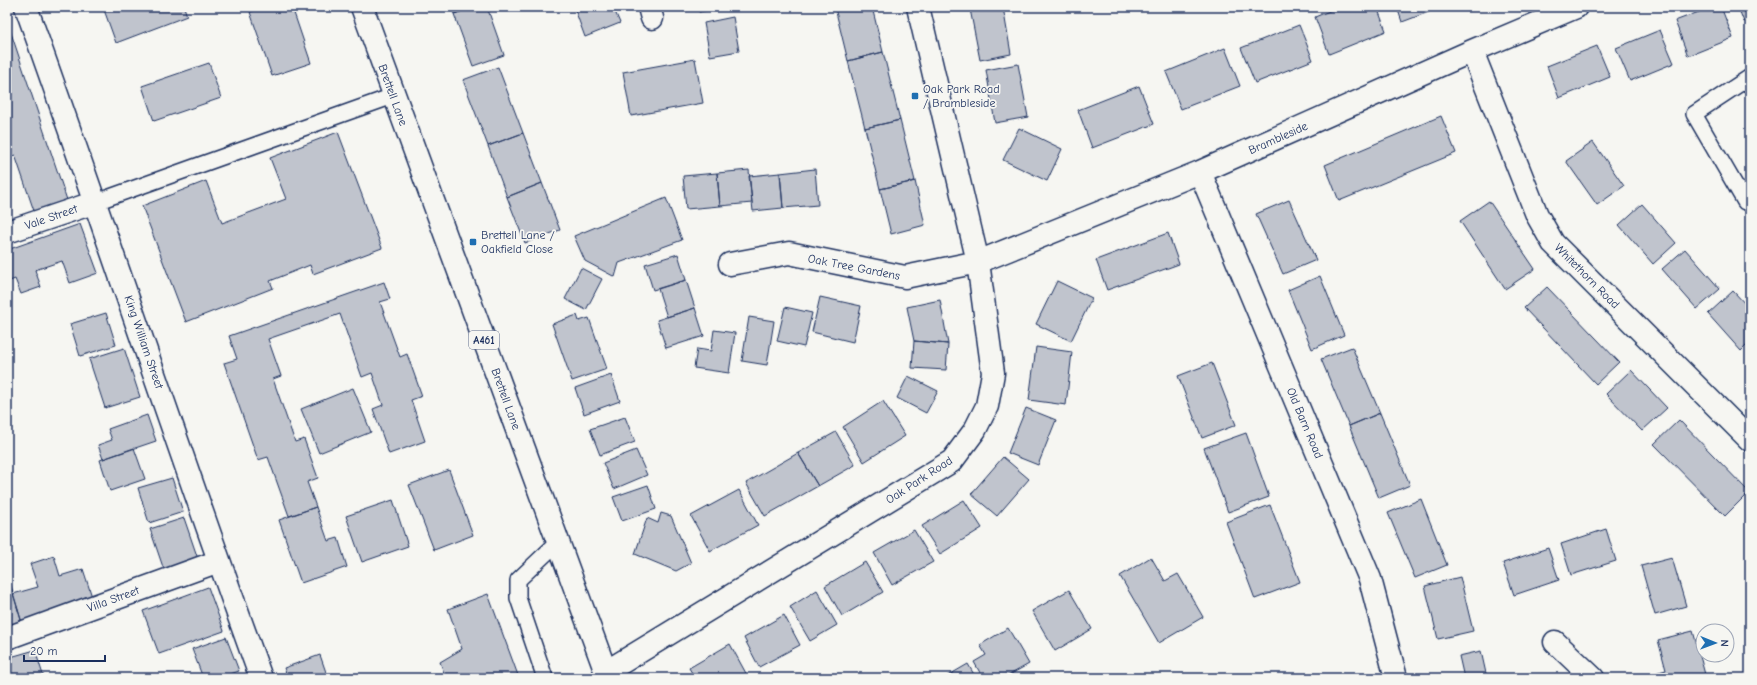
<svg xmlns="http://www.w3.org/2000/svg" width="1757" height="685" font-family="'Comic Neue',sans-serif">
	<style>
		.building { fill: #c0c4cd; stroke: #1b2f5e }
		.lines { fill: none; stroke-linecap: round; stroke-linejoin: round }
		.lane-casing { stroke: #1b2f5e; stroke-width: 18 }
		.street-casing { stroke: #1b2f5e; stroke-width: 25 }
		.primary-casing { stroke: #1b2f5e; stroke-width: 25 }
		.lane { stroke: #f6f6f2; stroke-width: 15 }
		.street { stroke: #f6f6f2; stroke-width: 22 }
		.primary { stroke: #f6f6f2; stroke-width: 22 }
		.poi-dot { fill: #1f6fb2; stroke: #f6f6f2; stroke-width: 1.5 }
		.labels { text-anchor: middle; stroke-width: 3.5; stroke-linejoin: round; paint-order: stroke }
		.shield { fill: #f6f6f2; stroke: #5d6b8a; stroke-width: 1 }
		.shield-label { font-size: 11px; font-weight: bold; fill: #1b2f5e }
		.poi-label { font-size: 12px; fill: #1b2f5e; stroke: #f6f6f2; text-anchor: start }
		.street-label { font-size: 12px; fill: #1b2f5e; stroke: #f6f6f2 }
	</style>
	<rect width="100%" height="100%" fill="#f6f6f2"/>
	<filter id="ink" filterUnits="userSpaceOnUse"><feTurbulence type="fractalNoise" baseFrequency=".025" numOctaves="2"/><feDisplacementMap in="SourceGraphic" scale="8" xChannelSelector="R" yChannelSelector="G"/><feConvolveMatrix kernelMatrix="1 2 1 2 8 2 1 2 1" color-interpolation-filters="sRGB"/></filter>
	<g filter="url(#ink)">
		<!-- building -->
		<path class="building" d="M103 7H184L187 16 116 43Z
			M264 7H292L311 63 272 76 250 12Z
			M451 7H474L454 14Z
			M474 7H487L504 55 473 66 454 14Z
			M574 7H613L620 23 585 37Z
			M698 7H724L699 12Z
			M840 7H872L883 52 848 61 835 8Z
			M983 7H1003L1011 54 980 60 970 9Z
			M1339 7H1377L1386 31 1329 54 1315 17Z
			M1397 7H1442L1402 22Z
			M1712 7H1721L1733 38 1688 56 1675 21Z
			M1738 7H1750V19L1744 22Z
			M733 17 739 51 710 56 704 23Z
			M7 21 68 203 35 214 15 155 7 158Z
			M1299 25 1313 60 1255 83 1241 48Z
			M1660 30 1674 63 1630 81 1616 48Z
			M1597 46 1610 77 1559 98 1547 66Z
			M1225 48 1240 86 1181 109 1166 72Z
			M883 52 900 120 865 128 848 61Z
			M695 59 703 103 631 116 623 72Z
			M209 63 221 98 154 121 142 86Z
			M1018 64 1028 117 995 123 986 70Z
			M498 67 523 133 488 146 463 80Z
			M1139 86 1154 124 1092 148 1078 110Z
			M1441 116 1456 153 1339 201 1325 165Z
			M900 120 915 181 880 189 865 128Z
			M1019 128 1062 149 1047 181 1003 160Z
			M338 132 382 248 313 274 310 265 270 281 273 288 186 322 142 206 206 181 222 223 286 199 270 158Z
			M523 133 542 183 507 197 488 146Z
			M1593 142 1624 186 1597 205 1566 161Z
			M815 169 818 205 783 208 780 173Z
			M749 170 752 203 720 206 717 173Z
			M717 173 720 206 686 209 683 176Z
			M780 173 783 208 753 211 749 176Z
			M915 181 925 225 891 234 880 189Z
			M542 183 560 230 525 243 507 197Z
			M666 198 682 240 619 263 615 277 585 261 574 236Z
			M1289 200 1316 260 1283 274 1256 214Z
			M1489 201 1535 269 1505 289 1460 221Z
			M1642 204 1676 243 1653 264 1619 225Z
			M80 224 98 273 70 283 62 261 35 270 41 287 21 294 15 279 7 282V250Z
			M1168 233 1179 264 1107 290 1096 260Z
			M1685 249 1720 289 1697 309 1662 269Z
			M678 254 686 280 653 290 645 264Z
			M581 268 602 279 586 310 565 299Z
			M1320 276 1344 335 1312 349 1288 290Z
			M686 280 695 308 667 317 658 289Z
			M1057 281 1092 298 1071 341 1036 324Z
			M384 282 390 299 380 302 400 357 407 354 422 396 411 400 425 441 389 454 373 409 383 405 372 373 362 377 340 314 268 339 281 376 273 379 295 442 304 439 318 478 307 482 316 507 289 516 268 457 258 460 224 363 237 359 229 336Z
			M1547 287 1619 362 1596 384 1524 308Z
			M1733 291 1750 309V342L1741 351 1708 314Z
			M820 297 861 306 853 342 812 332Z
			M940 300 948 344 914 341 907 307Z
			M785 307 812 313 804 347 777 341Z
			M695 308 704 336 666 348 657 320Z
			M106 313 116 345 80 356 70 324Z
			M577 315 579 321 589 318 607 369 572 381 552 324Z
			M749 317 774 321 767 365 742 361Z
			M714 330 735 333 729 373 694 368 697 349 711 351Z
			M914 341 948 344 946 370 912 368Z
			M1036 347 1072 352 1066 405 1029 400Z
			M1352 347 1380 413 1349 426 1321 359Z
			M124 348 140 397 105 408 89 359Z
			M1212 363 1236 425 1202 438 1178 376Z
			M1631 370 1667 408 1642 431 1606 394Z
			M611 375 620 401 584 414 575 388Z
			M908 376 938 391 926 413 897 398Z
			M353 388 371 432 319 453 301 409Z
			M883 401 905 436 864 462 843 427Z
			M1026 408 1056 420 1038 465 1008 453Z
			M1380 413 1410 485 1379 498 1349 426Z
			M147 415 156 441 103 459 98 445 112 440 108 429Z
			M625 417 635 442 600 455 590 429Z
			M1679 420 1749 492 1725 516 1654 444Z
			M836 432 855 465 818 486 798 453Z
			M1246 433 1269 497 1228 512 1204 448Z
			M134 448 145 479 110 491 100 460Z
			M636 450 647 475 614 489 603 463Z
			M798 453 818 486 765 516 746 483Z
			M1003 457 1029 479 997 516 971 494Z
			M449 470 473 535 434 550 409 485Z
			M172 478 183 512 149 523 138 488Z
			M648 485 656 509 622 521 613 497Z
			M739 490 758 525 710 551 691 516Z
			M1421 499 1447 565 1415 578 1388 513Z
			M393 500 408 546 362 562 346 516Z
			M964 500 982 528 940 554 922 526Z
			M1270 505 1300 582 1255 599 1226 522Z
			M316 507 328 541 338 538 347 567 301 583 279 520Z
			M661 513 671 516 691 563 676 571 635 554 647 518 658 523Z
			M184 518 198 559 164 570 150 529Z
			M1606 529 1616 561 1571 575 1561 544Z
			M914 530 933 562 892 585 874 553Z
			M1548 548 1559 580 1514 595 1503 563Z
			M54 556 60 576 83 569 93 600 22 623 13 594 38 587 30 564Z
			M1151 557 1165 581 1178 574 1203 617 1159 643 1120 576Z
			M1672 558 1686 606 1655 615 1641 566Z
			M865 562 883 592 842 616 825 586Z
			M1460 577 1473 631 1438 639 1425 586Z
			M11 586 22 623 7 627V588Z
			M208 587 224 631 159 654 143 611Z
			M817 590 837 625 810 641 790 607Z
			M1069 590 1092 629 1055 651 1032 611Z
			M488 594 519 678H446L440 662 462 649 448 609Z
			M784 615 800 645 759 667 744 638Z
			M1008 628 1029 664 1004 678H983L974 662 986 655 980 645Z
			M1693 631 1706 678H1656L1655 673 1666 670 1658 640Z
			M226 637 239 671 219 678H203L192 649Z
			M730 644 748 677 745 678H695L689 668Z
			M35 650 44 678H7V658Z
			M1481 651 1487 678H1464L1459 656Z
			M320 655 328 678H288L284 668Z
			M968 664 976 678H944Z"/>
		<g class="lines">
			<defs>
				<path id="lane" d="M96 202 393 96
					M1745 202 1694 114 1750 77
					M545 678 518 598V580L558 542"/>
				<path id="street" d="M26 7C106 230 180 455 261 678
					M649 7 652 18
					M1472 51 1537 215 1553 243 1750 440
					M1200 172 1370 579 1396 678
					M7 232 96 202
					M730 264 789 253 905 277 978 262 1200 172 1472 51 1576 7
					M7 638 219 561
					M1555 642 1593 678
					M606 672 952 461 975 430 987 406 993 373 978 262 918 7"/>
				<path id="primary" d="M362 7 608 678"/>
			</defs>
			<!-- lane casing -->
			<use href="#lane" class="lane-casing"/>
			<!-- street casing -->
			<use href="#street" class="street-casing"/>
			<!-- primary casing -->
			<use href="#primary" class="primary-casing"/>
			<!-- lane -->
			<use href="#lane" class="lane"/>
			<!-- street -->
			<use href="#street" class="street"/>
			<!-- primary -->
			<use href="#primary" class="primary"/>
		</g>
	</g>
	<!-- markers -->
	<g class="poi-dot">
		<rect x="911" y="92" width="8" height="8" rx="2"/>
		<rect x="469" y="238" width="8" height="8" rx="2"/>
	</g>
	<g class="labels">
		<!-- shield labels -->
		<rect class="shield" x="469" y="331" width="30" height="18" rx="3"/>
		<g class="shield-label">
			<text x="484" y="344">A461</text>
		</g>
		<!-- poi labels -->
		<g class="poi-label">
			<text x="923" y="93">Oak Park Road<tspan x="923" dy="14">/ Brambleside</tspan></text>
			<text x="481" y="239">Brettell Lane /<tspan x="481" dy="14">Oakfield Close</tspan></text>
		</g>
		<!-- street labels -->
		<g class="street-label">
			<text transform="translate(393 95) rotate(70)" y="4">Brettell Lane</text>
			<text transform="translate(1278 138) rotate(-24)" y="4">Brambleside</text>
			<text transform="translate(51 217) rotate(-19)" y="4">Vale Street</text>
			<text transform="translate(854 267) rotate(11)" y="4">Oak Tree Gardens</text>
			<text transform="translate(1587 276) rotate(45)" y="4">Whitethorn Road</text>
			<text transform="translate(144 342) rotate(71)" y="4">King William Street</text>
			<text transform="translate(506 399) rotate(70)" y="4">Brettell Lane</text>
			<text transform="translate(1305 423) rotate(67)" y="4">Old Barn Road</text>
			<text transform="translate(919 480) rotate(-33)" y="4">Oak Park Road</text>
			<text transform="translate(113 599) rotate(-20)" y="4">Villa Street</text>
		</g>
	</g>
	<!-- margin -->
	<rect width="1757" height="685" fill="none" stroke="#f6f6f2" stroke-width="24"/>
	<rect x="12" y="12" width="1733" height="661" fill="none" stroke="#1b2f5e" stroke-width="1.5" filter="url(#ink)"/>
	<!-- north arrow -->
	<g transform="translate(1715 643) rotate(91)"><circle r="19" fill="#f6f6f2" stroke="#9ea6b7"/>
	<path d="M0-3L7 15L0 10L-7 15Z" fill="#1f6fb2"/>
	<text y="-6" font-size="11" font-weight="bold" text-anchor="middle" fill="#1b2f5e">N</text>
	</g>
	<!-- scale -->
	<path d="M24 655v6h81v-6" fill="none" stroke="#1b2f5e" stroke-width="2"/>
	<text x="30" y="655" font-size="12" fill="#1b2f5e" stroke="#f6f6f2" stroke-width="3" paint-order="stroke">20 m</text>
</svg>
